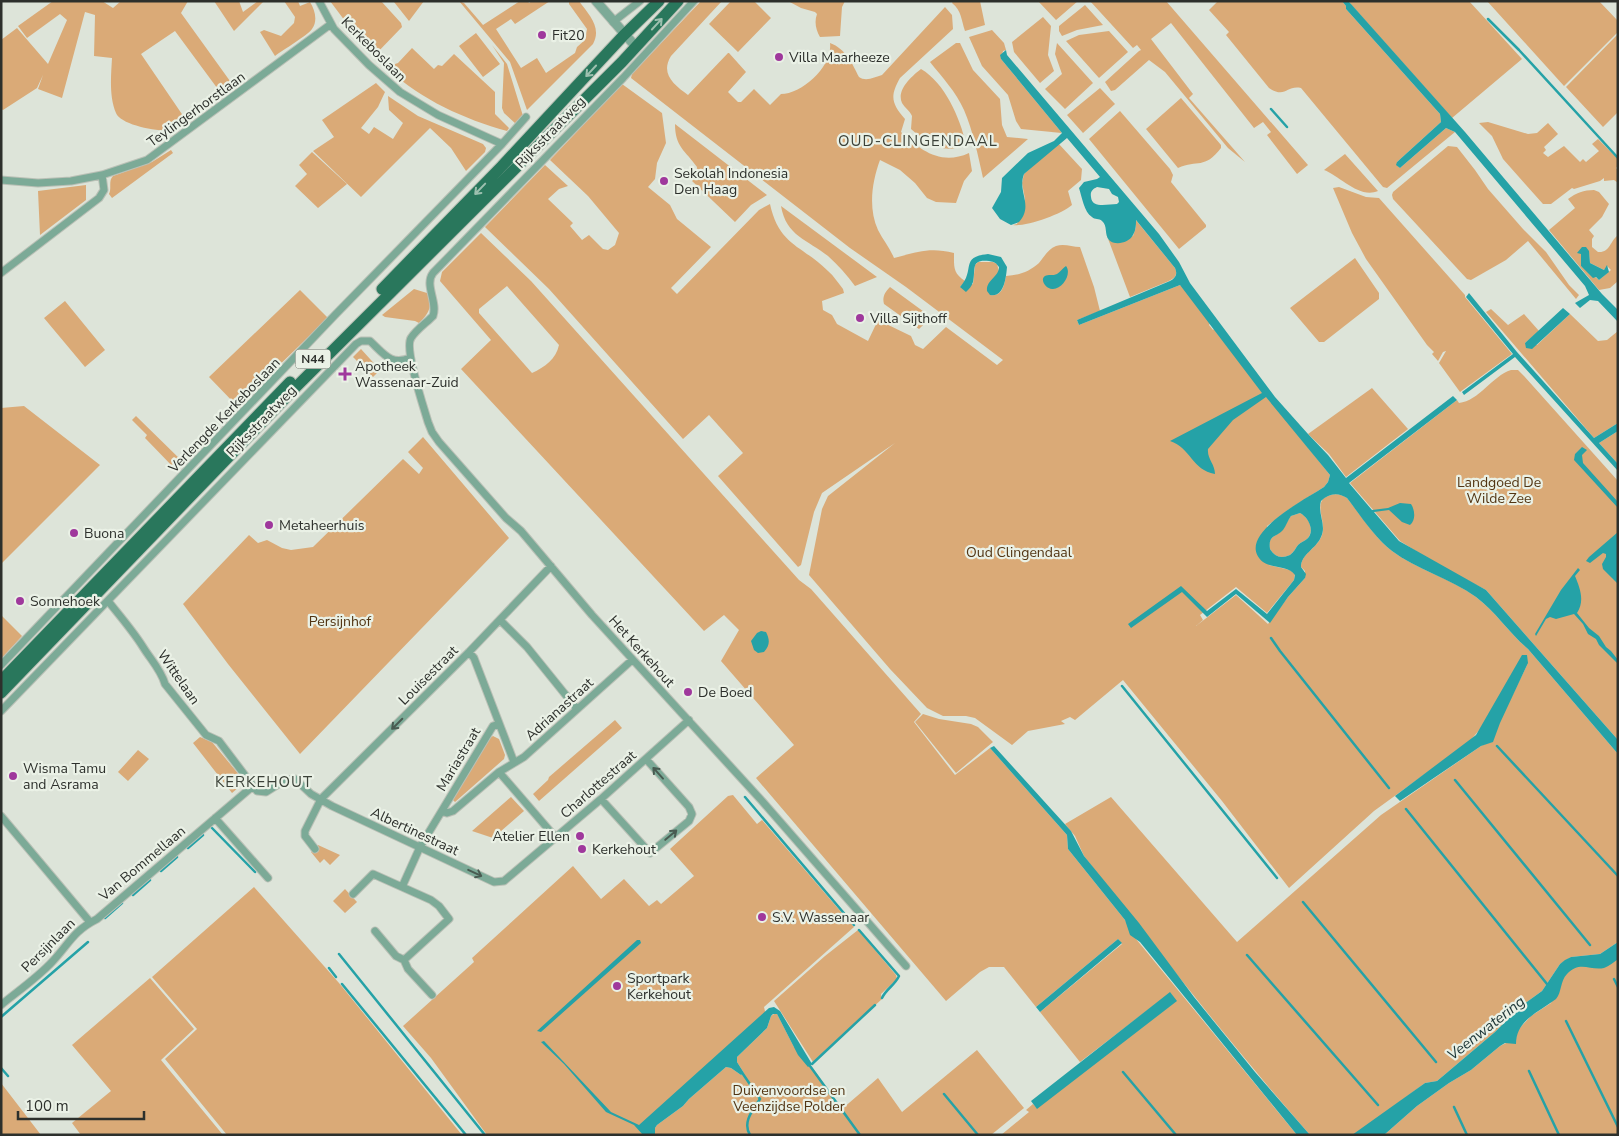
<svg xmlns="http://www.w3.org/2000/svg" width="1619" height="1136" font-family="'Nunito Sans',sans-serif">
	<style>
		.green { fill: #daaa77; fill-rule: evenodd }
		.water { fill: #25a2a7; fill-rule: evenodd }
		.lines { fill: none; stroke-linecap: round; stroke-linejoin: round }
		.stream { stroke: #25a2a7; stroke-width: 2.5 }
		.minor-casing { stroke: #bac0b6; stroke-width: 9 }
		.tertiary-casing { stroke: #bac0b6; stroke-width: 11 }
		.primary-casing { stroke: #bac0b6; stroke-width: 13 }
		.minor { stroke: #7caa97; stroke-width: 7 }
		.tertiary { stroke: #7caa97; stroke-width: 9 }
		.primary { stroke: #29775c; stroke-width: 11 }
		.oneway { stroke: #9dc0af }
		.oneway2 { stroke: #495b51 }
		.poi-dot { fill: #9f389c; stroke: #eaf1e6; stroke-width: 2 }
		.labels { text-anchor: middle; stroke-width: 4.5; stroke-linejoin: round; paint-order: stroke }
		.shield { fill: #eaf1e6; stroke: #666a64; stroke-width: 1 }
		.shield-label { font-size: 12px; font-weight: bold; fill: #2d302c }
		.poi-label { font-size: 14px; fill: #2d302c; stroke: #eaf1e6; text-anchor: start }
		.street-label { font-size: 14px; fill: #2d302c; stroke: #eaf1e6 }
		.park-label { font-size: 14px; fill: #523513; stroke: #eaf1e6 }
		.neighbourhood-label { font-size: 15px; letter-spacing: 1px; fill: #3b4138; stroke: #eaf1e6 }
		.water-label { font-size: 15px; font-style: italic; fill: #1a3334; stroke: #eaf1e6 }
	</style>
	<rect width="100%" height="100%" fill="#dde4d9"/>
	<!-- green -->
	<path class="green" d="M53 1H102L113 8 121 1H188L181 13 235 88 223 96 175 31 141 54 188 123C185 125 182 128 178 129 166 134 121 126 116 113 109 96 111 77 112 58L94 56 95 15 85 12 62 98 38 89 43 75 37 88 3 110 1 109V40L17 28 48 64 67 20 60 14 27 38 18 26Z
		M214 1H239L243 12 258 1H264L234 31Z
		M284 1H298L300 6 310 2C315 10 318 21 312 29 308 35 283 50 275 56L260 32 264 30 281 36 294 23 295 17Z
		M330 1H381L401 23 402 27 374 56 360 41Z
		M424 1 409 21 394 2V1Z
		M459 1 464 3 483 25 520 1H528L529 3 532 1H550L515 24 511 19 496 29 521 68 537 58 546 73 575 53 577 47 585 40 587 29 569 4V1H579C589 15 602 27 593 44L527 110 510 62Z
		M701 1H722L671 56C660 74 674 85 688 95L728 53H729L746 72 728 92 738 102H741L754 89 770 105 781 94C802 94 833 66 830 43 846 49 852 63 859 77 866 82 875 77 882 75L945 7 952 15 953 29 900 78C890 96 891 103 905 119L901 132C920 150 941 166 969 153L972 171 964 181 956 203 936 202 927 198 915 183 900 170 880 160C872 182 868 208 878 230 883 240 890 248 894 258 917 252 930 247 954 253 954 268 953 273 965 281L960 287 973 284 975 265 978 262H993L997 264 999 271 990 295C1002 297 1004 286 1006 276 1019 275 1029 272 1039 263 1044 257 1048 249 1056 246 1064 243 1072 247 1080 247L1094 287 1100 311 1077 320 1079 325 1180 285 1183 287 1210 323 1209 325 1213 330 1214 329 1244 368 1330 475 1328 482 1324 487 1288 510 1267 526 1269 565 1290 570 1295 574 1294 580 1267 613 1236 587 1200 615 1203 620 1196 626 1236 595 1268 624 1288 597 1305 578V571L1301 567C1301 553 1318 548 1322 535 1327 522 1312 502 1328 496 1336 493 1341 494 1347 498 1360 514 1375 538 1392 551 1418 570 1450 578 1476 597 1496 612 1509 633 1528 649L1618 754V942L1600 954 1571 957 1560 964 1542 991 1520 1007 1495 1032 1443 1076 1437 1081 1425 1083 1360 1131 1352 1135H1310C1231 1045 1158 951 1084 856L1075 836 1065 824 1111 797 1237 942 1381 815 1481 746C1495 739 1492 746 1496 729L1528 663 1481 728 1469 742 1374 811 1289 888 1222 801 1123 680 1075 720 1070 717 1061 721 1065 724 1028 731 1012 745 975 718 966 716H943L927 708 890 669 809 575 822 509 828 496 895 443 822 493 814 512 801 565 798 567 718 476 743 453 709 415 683 439 549 289 485 227 545 165 568 186 559 189 548 199 573 223 570 226 582 240 589 235 603 249 608 250 615 245 619 233 588 196 550 160 622 84 662 113 666 143 657 163 655 179 648 187 670 205 677 219 711 247 671 288 677 294 759 210 770 204C779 246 802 245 828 271 834 276 838 283 843 289L844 293 822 301 823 310 832 315 837 324 868 341 878 320 911 336 915 345 923 349 946 327 997 365 1003 360 906 287 850 248 631 78 632 74Z
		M731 1H754L771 18 738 52 709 24Z
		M788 1H845L842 7 840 36 820 37C816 30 814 22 817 14L815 12 801 8Z
		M953 1H980L985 25 965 31C961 20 962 11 952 3Z
		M1038 1H1078L1056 20Z
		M1090 1H1166L1308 165 1297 174 1267 135 1271 132 1263 122 1254 128 1171 23 1151 39 1193 94 1189 98 1245 162 1228 148 1165 72 1149 60 1115 90 1111 91 1105 82 1139 51 1141 50 1137 45 1133 48Z
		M1218 1H1342L1346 6V9L1440 114 1441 122 1397 162V165L1400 168 1446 128 1455 132 1387 188 1383 187 1301 88C1286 85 1286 99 1269 88L1226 35 1229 32 1209 10Z
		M1348 1H1469L1522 59 1452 118Z
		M1487 1H1599L1618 21V32L1564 86Z
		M1085 5 1103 25 1077 30 1062 36 1059 31V26Z
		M1043 17 1051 26 1048 55 1054 71 1040 83 1014 52 1012 42Z
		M992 30 1004 43 1006 50 1003 51 1001 59 1062 133 1021 129 1016 121 1008 95 982 66 969 37Z
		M1109 31 1128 52 1099 78 1066 41 1079 35Z
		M476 33 500 64 483 77 459 46Z
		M1618 34V112L1603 127 1566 87Z
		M956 43H960L973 70 1000 99 1002 125 1007 137 1028 139 983 178C978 155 973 131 964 110 956 92 942 77 930 62Z
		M1057 43 1093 83 1065 109 1045 89 1062 74 1055 54Z
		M492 45 507 64 523 116 516 124 504 113 502 108 504 63Z
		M412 48 434 69 438 65 442 66 454 54 495 92V114L509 128 507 131C464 119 422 100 389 70L392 65 398 63Z
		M921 69C945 83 960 118 966 144 944 156 927 143 911 129L912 116C910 111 905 108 902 103 896 90 912 76 921 69Z
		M376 83 385 92 378 107 361 128 369 134 374 127 393 139 403 123 389 110 388 96 418 116 483 144 486 148 485 152 466 171 451 148 430 128 361 197 313 151 334 137 322 120Z
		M1100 88 1115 104 1083 133 1067 115Z
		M1181 98 1221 145V148C1204 170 1198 159 1178 168L1146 129Z
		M1120 111 1170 169 1173 175 1171 182 1206 225V227L1179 249 1089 139Z
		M1488 122 1528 134 1537 133 1548 123 1558 134 1544 147 1546 150 1543 153 1548 157 1564 146 1580 162 1583 159 1586 162 1599 151 1592 144 1598 139 1618 159V166L1616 168 1618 170V183L1614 180 1604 181V178L1600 181 1574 189 1572 188 1551 204H1543L1503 159 1492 136 1479 123Z
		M675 124 767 195 751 205 735 222 692 181 696 176 697 167C685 150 675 147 675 124Z
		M1058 143 1082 169 1081 180 1068 191 1072 205C1062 214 1026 227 1013 225L1017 224 1025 199 1022 183 1024 174Z
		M1448 146 1457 147 1475 170 1488 189 1523 229 1546 252 1569 285 1579 295 1576 299 1528 241 1506 260 1471 280 1467 279 1393 199 1392 195 1393 192Z
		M171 150 173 153 112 198 109 194C112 188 108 181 113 176L152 162Z
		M312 152 347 184 318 208 295 186 307 174 299 165Z
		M1345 154 1378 191C1359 199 1340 176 1324 170Z
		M86 185V200L40 235 38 191Z
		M1339 187 1366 197 1379 198 1465 295V297L1512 354 1460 392 1439 363 1446 351 1443 352 1438 361 1432 354 1434 352 1427 345 1366 259 1352 233 1333 188Z
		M1594 190 1599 192 1609 204 1602 217 1589 230 1594 236 1592 239V247L1598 252C1610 253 1610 241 1618 235V281L1610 288 1599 290 1549 230 1575 208 1568 199C1576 193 1584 190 1594 190ZM1589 253 1590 263 1604 270 1607 266 1611 270 1599 280 1581 266V254Z
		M781 206 877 277 855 286C847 275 838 265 828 256 808 240 786 236 781 206Z
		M1135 219 1175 268C1178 275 1175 278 1169 281L1130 297 1107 236 1109 240 1133 236 1136 227Z
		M481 233 531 281 799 580 811 589 921 714 914 722 955 775 990 748 1067 835 1068 849 1125 920 1136 939 1297 1135H1001L1029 1112 1026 1110 1033 1104 1037 1108 1176 1001 1170 993 1080 1062 1040 1012 1122 944 1118 939 1036 1007 1004 967H989L980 972 946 1001 756 778 794 745 721 661 739 630 724 615 704 631 461 369 491 340 440 281 442 272ZM507 286 559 345C556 359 545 367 532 373L479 313V309Z
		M1355 258 1379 293V299L1324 342H1319L1290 308Z
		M890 287 931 317 919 329 884 304C882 297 885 292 890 287Z
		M414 289 427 293C433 307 429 313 419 323L415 321 385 317 382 315Z
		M300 290 328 318 237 406 209 377Z
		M65 301 105 350 85 367 44 318Z
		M1491 309 1508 325 1524 314 1539 331 1525 343 1537 345 1570 314 1598 341 1607 340 1618 331V423L1594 438 1486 312Z
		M361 349 380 370 373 377 353 357Z
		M1511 370H1518L1524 376 1618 481V740L1486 590 1438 565 1400 541 1350 483 1457 400 1459 403C1479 401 1492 376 1511 370Z
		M1372 388 1408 429 1346 477 1329 454 1308 434Z
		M24 406 100 465 1 564V408Z
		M136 416 183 462 176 470 145 438 147 435 132 420Z
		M1618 431V464L1599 443Z
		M423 437 509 538 300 754 228 664 183 604 249 535 258 543 267 540 282 548 291 550 313 547 403 459 419 474 423 468 408 452Z
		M1300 513C1308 517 1315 529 1308 538 1305 541 1301 542 1298 545 1295 549 1294 552 1290 555 1281 559 1275 557 1270 549 1268 538 1272 538 1279 533 1284 529 1287 521 1291 516Z
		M1 615 22 636 1 659Z
		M923 714 939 719 971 724 978 727 993 742 956 773 915 722Z
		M615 720 622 728 539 801 533 794 548 780 549 777Z
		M493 736 499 739 505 755 504 759 455 802 451 798 490 738Z
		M200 737 212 742 245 782 232 793 193 743Z
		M138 750 149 759 128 781 118 772Z
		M733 795 757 824 762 820 854 927 764 1007 767 1020 648 1126 652 1135H487L431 1058 403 1026 474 962 472 958 573 866 601 899 624 879 649 906 657 900 661 904 694 876 670 849 728 796Z
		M511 797 524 811 493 838 472 831Z
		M318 845 340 855 330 865 324 859 320 863 311 852Z
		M254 887 339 983 462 1135H227L165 1059 197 1029 152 977Z
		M345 889 357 902 345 913 333 901Z
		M858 930 896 975 897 979 881 994 882 999 813 1062 774 1001 825 956Z
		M1618 954V1135H1384L1417 1106 1449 1083 1471 1070 1500 1046 1516 1038 1517 1031 1531 1016 1551 1003 1563 974 1573 966Z
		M150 978 194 1029 161 1060 223 1135H81L72 1123 111 1091 72 1045Z
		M774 1014H777L794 1047 796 1045 842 1109 878 1078 902 1112 977 1050 1024 1108 991 1135H655V1128L657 1125 683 1106 689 1099 726 1067 731 1068 741 1075 744 1073 737 1062V1057L767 1028 771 1016Z
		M1 1083 41 1135H1Z"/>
	<!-- water -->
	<path class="water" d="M1342 1H1348L1351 4 1465 132 1602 294 1618 310V322L1598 301 1590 300 1580 308 1575 303 1589 295 1585 286 1455 132 1446 128 1400 168 1396 165 1397 162 1441 122 1440 114 1346 9V6Z
		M1006 50 1007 55 1159 234 1179 262 1190 283 1275 397 1308 434 1328 455 1346 478 1453 396 1457 400 1349 483 1372 510 1388 508 1400 503 1411 504C1415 510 1416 520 1410 525L1402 522 1389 510 1374 512 1399 541 1486 590 1618 740V754L1528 649C1509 633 1496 612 1476 597 1451 579 1416 569 1392 551 1375 538 1360 515 1347 498 1338 492 1329 493 1321 501 1317 513 1327 525 1321 537 1316 549 1301 554 1301 567L1306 574 1305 578 1288 597 1270 623 1236 594 1207 617 1182 592 1131 628 1128 624 1181 586 1207 611 1236 589 1267 614 1294 580 1295 575C1288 565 1273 569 1263 562 1232 536 1308 498 1324 487L1328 482 1330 475 1266 397 1233 420 1208 449C1207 459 1215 464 1215 474 1192 470 1191 448 1170 441L1262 393 1180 285 1079 325 1077 320 1170 281C1175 278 1178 275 1175 268L1136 220C1136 225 1136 230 1133 235 1129 243 1115 246 1109 240 1104 234 1108 226 1102 221 1099 218 1095 220 1092 217 1084 212 1082 197 1079 188L1084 182 1097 179 1100 177 1067 138 1024 174C1017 192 1034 205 1019 222L1011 225 1000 219 992 208 1001 192 1002 178 1028 153 1054 141 1062 133 1001 59 1000 55ZM1097 187 1109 189 1112 194 1118 197 1119 202 1117 204C1108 204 1092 209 1091 197 1090 191 1093 189 1097 187ZM1300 513C1308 517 1315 530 1308 538 1305 541 1301 542 1298 545 1295 549 1294 552 1290 555 1281 559 1275 557 1270 549 1268 534 1276 538 1283 530 1286 526 1288 520 1291 516Z
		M1582 247H1586L1589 251 1590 263 1604 270 1607 265 1609 272 1599 280 1596 277 1593 278 1581 266V254L1577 253Z
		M988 254 1001 257 1007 267C1006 278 1004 298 990 295L987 291C986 280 999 277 999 267 996 263 995 262 989 261 970 259 976 269 973 282 972 286 969 289 966 292L960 287C976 270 959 257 988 254Z
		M1066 266C1072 273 1063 289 1053 289 1047 290 1039 280 1045 276 1048 274 1053 276 1057 274 1060 272 1063 268 1066 266Z
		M1469 293 1517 352 1594 438 1618 423V431L1599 443 1618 464V471L1515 357 1464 395 1462 392 1513 354 1466 297Z
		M1563 308 1570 314 1532 349 1526 348 1525 343Z
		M1582 447 1587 450 1582 455 1583 463 1618 502V508L1574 460 1575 454Z
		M1618 532V584L1603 569 1602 564 1606 557V554L1603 553 1590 563 1586 561 1589 557Z
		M1578 568 1580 570 1575 576C1580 588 1585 601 1577 613L1589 628 1599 636 1606 647 1611 651 1618 660V664L1599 645 1596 639 1588 634 1583 624 1574 614 1556 619 1550 617 1546 619 1536 636 1535 634 1561 590Z
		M761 631 766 632C770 640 770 645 764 652L758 653 754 650 751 641 757 633Z
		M1522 655H1527L1528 663 1500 723 1493 742 1481 746 1400 801 1395 796 1476 735Z
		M994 746 1071 831 1084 856 1139 923 1194 997 1255 1072 1310 1135H1297L1140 942 1130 935 1125 920 1068 849 1067 835 990 748Z
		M1118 939 1122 943 1040 1012 1036 1007Z
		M637 940H640L641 943 541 1032 537 1031Z
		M1618 942V959C1614 962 1609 966 1604 968 1590 971 1580 960 1567 974 1560 981 1562 992 1556 999 1539 1012 1516 1020 1516 1044L1505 1043 1500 1046 1471 1070 1449 1083 1417 1106 1384 1135H1352L1425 1083 1437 1081 1443 1076 1495 1032 1520 1007 1542 991 1560 964 1565 960 1571 957 1600 954Z
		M1170 992 1177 1001 1037 1109 1031 1101Z
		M774 1007 780 1011 812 1064 808 1067 798 1055 777 1014H773L771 1016 767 1028 737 1057V1062L744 1073 741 1075 731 1068 726 1067 689 1099 683 1106 657 1125 655 1128V1135H643L634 1125 606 1112 564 1064 541 1042 544 1041 611 1112 639 1125 769 1008Z"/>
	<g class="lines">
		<!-- stream -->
		<path class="stream" d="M1488 19 1519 50 1618 158
			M1271 109 1287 127
			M1271 638 1280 651 1389 788
			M1122 686 1277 878
			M1497 746 1618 876
			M1455 780 1590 945
			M745 797 854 925
			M1406 809 1547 984
			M212 828 255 872
			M188 848 203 835
			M161 871 177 857
			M133 895 150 880
			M1303 902 1436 1062
			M105 918 122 903
			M859 930 899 976C895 985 886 989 882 998
			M339 954 485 1135
			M1247 955 1378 1105
			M329 968 336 977
			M1614 979 1618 987
			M342 984 466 1135
			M1 1017 88 942
			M1566 1021 1618 1127
			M812 1064 875 1005
			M810 1066 860 1135
			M1 1068 8 1076
			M1529 1071 1559 1135
			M1123 1072 1176 1135
			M743 1074 760 1099C753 1110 742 1122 750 1135
			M944 1094 978 1135
			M1454 1107 1467 1135"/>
		<defs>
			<path id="minor" d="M319 1 334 29 369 65 400 92 438 115 502 144
				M694 1 623 78 433 273C424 285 438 302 433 316 426 323 416 330 411 338 404 349 424 408 428 422L432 432 439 442 506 518 521 531 592 615 762 801 906 966
				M613 22 640 1
				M1 180 38 183 71 181 102 175 147 160 331 24
				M1 273 99 198 104 190 102 175
				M108 601C120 616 133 631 143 647 151 660 161 670 165 684L206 735 219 741 253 786
				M500 620 527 647 577 709
				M469 652 474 658 514 762
				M1 665 335 315 502 144 526 117
				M1 711 356 344 361 341H370C384 354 391 366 410 358
				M499 772 556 838
				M601 799 650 853 689 821 692 814 689 807 646 759
				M442 811 447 813 453 811 499 772 524 757 632 660
				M1 816 90 922
				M215 818 268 878
				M315 849 305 836V831L321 799 469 652 551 566
				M402 887 420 847 493 726 499 724
				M353 894 373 874 431 900 439 906 449 919 404 960
				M375 931 396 956 404 960 408 969 432 995
				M1 1005C18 991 37 978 52 962 69 944 73 931 97 919L253 786 257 791 266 792 285 780 295 779 311 794 332 806 494 882 504 881 601 799 689 720"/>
			<path id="tertiary" d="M596 1 636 47"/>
			<path id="primary" d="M382 289 502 166 624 35 659 1
				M1 681 290 382
				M1 693 296 387 622 62 678 1"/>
		</defs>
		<!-- minor casing -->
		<use href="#minor" class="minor-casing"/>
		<!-- tertiary casing -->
		<use href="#tertiary" class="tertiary-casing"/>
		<!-- primary casing -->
		<use href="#primary" class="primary-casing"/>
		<!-- minor -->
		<use href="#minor" class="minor"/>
		<!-- tertiary -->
		<use href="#tertiary" class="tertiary"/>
		<!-- primary -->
		<use href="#primary" class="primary"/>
	</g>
	<!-- one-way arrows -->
	<defs><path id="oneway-shaft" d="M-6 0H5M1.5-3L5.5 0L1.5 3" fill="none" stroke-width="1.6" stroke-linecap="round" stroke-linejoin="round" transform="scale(1.25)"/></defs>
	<g class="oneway">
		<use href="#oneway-shaft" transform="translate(657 24) rotate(-47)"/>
		<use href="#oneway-shaft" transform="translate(591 71) rotate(133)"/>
		<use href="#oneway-shaft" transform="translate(480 189) rotate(134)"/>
	</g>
	<g class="oneway2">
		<use href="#oneway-shaft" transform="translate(397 724) rotate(135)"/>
		<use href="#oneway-shaft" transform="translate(658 773) rotate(-132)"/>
		<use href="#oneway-shaft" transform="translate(671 835) rotate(-40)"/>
		<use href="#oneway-shaft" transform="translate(475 873) rotate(25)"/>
	</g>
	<!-- markers -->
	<g class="poi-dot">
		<circle cx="542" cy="35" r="5"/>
		<circle cx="779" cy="57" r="5"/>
		<circle cx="664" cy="181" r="5"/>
		<circle cx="860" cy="318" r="5"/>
		<path d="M342.5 366.5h5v5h5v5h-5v5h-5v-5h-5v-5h5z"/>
		<circle cx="269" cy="525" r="5"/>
		<circle cx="74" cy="533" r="5"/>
		<circle cx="20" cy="601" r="5"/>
		<circle cx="688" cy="692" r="5"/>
		<circle cx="13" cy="776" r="5"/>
		<circle cx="580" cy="836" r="5"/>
		<circle cx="582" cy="849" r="5"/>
		<circle cx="762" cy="917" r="5"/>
		<circle cx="617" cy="986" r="5"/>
	</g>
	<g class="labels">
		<!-- shield labels -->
		<rect class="shield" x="295.5" y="349.5" width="35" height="19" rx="4"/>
		<g class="shield-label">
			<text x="313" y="363">N44</text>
		</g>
		<!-- poi labels -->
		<g class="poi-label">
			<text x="552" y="40">Fit20</text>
			<text x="789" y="62">Villa Maarheeze</text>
			<text x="674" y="178">Sekolah Indonesia<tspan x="674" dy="16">Den Haag</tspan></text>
			<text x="870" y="323">Villa Sijthoff</text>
			<text x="355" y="371">Apotheek<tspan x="355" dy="16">Wassenaar-Zuid</tspan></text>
			<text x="279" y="530">Metaheerhuis</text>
			<text x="84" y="538">Buona</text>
			<text x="30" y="606">Sonnehoek</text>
			<text x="698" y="697">De Boed</text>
			<text x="23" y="773">Wisma Tamu<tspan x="23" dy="16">and Asrama</tspan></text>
			<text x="570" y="841" text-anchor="end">Atelier Ellen</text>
			<text x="592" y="854">Kerkehout</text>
			<text x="772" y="922">S.V. Wassenaar</text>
			<text x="627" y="983">Sportpark<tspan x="627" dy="16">Kerkehout</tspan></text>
		</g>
		<!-- street labels -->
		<g class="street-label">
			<text transform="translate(374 49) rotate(45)" y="5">Kerkeboslaan</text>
			<text transform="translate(196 109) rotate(-36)" y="5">Teylingerhorstlaan</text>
			<text transform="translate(550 132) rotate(-46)" y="5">Rijksstraatweg</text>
			<text transform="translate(224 415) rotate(-46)" y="5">Verlengde Kerkeboslaan</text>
			<text transform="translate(261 421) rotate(-46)" y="5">Rijksstraatweg</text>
			<text transform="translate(642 651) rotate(48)" y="5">Het Kerkehout</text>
			<text transform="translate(428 675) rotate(-45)" y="5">Louisestraat</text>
			<text transform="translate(179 677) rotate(55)" y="5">Wittelaan</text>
			<text transform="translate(559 709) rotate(-42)" y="5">Adrianastraat</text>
			<text transform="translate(458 759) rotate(-59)" y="5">Mariastraat</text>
			<text transform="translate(598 784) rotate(-41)" y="5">Charlottestraat</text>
			<text transform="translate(415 831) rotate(25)" y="5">Albertinestraat</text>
			<text transform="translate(142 863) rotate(-40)" y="5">Van Bommellaan</text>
			<text transform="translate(48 945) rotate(-45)" y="5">Persijnlaan</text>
		</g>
		<!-- park labels -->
		<g class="park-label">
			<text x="1499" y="487">Landgoed De<tspan x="1499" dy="16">Wilde Zee</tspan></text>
			<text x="1019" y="557">Oud Clingendaal</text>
			<text x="340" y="626">Persijnhof</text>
			<text x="789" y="1095">Duivenvoordse en<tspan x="789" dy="16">Veenzijdse Polder</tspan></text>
		</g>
		<!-- neighbourhood labels -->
		<g class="neighbourhood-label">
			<text x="918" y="146">OUD-CLINGENDAAL</text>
			<text x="264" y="787">KERKEHOUT</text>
		</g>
		<!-- water labels -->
		<g class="water-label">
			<text transform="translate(1486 1028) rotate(-38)" y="5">Veenwatering</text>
		</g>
	</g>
	<!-- border -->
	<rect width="1619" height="1136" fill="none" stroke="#2d302c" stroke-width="5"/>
	<!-- scale -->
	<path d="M18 1111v8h126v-8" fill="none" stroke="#2d302c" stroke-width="2.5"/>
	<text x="25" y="1111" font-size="15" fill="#2d302c" stroke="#eaf1e6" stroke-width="4" paint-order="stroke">100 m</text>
</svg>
